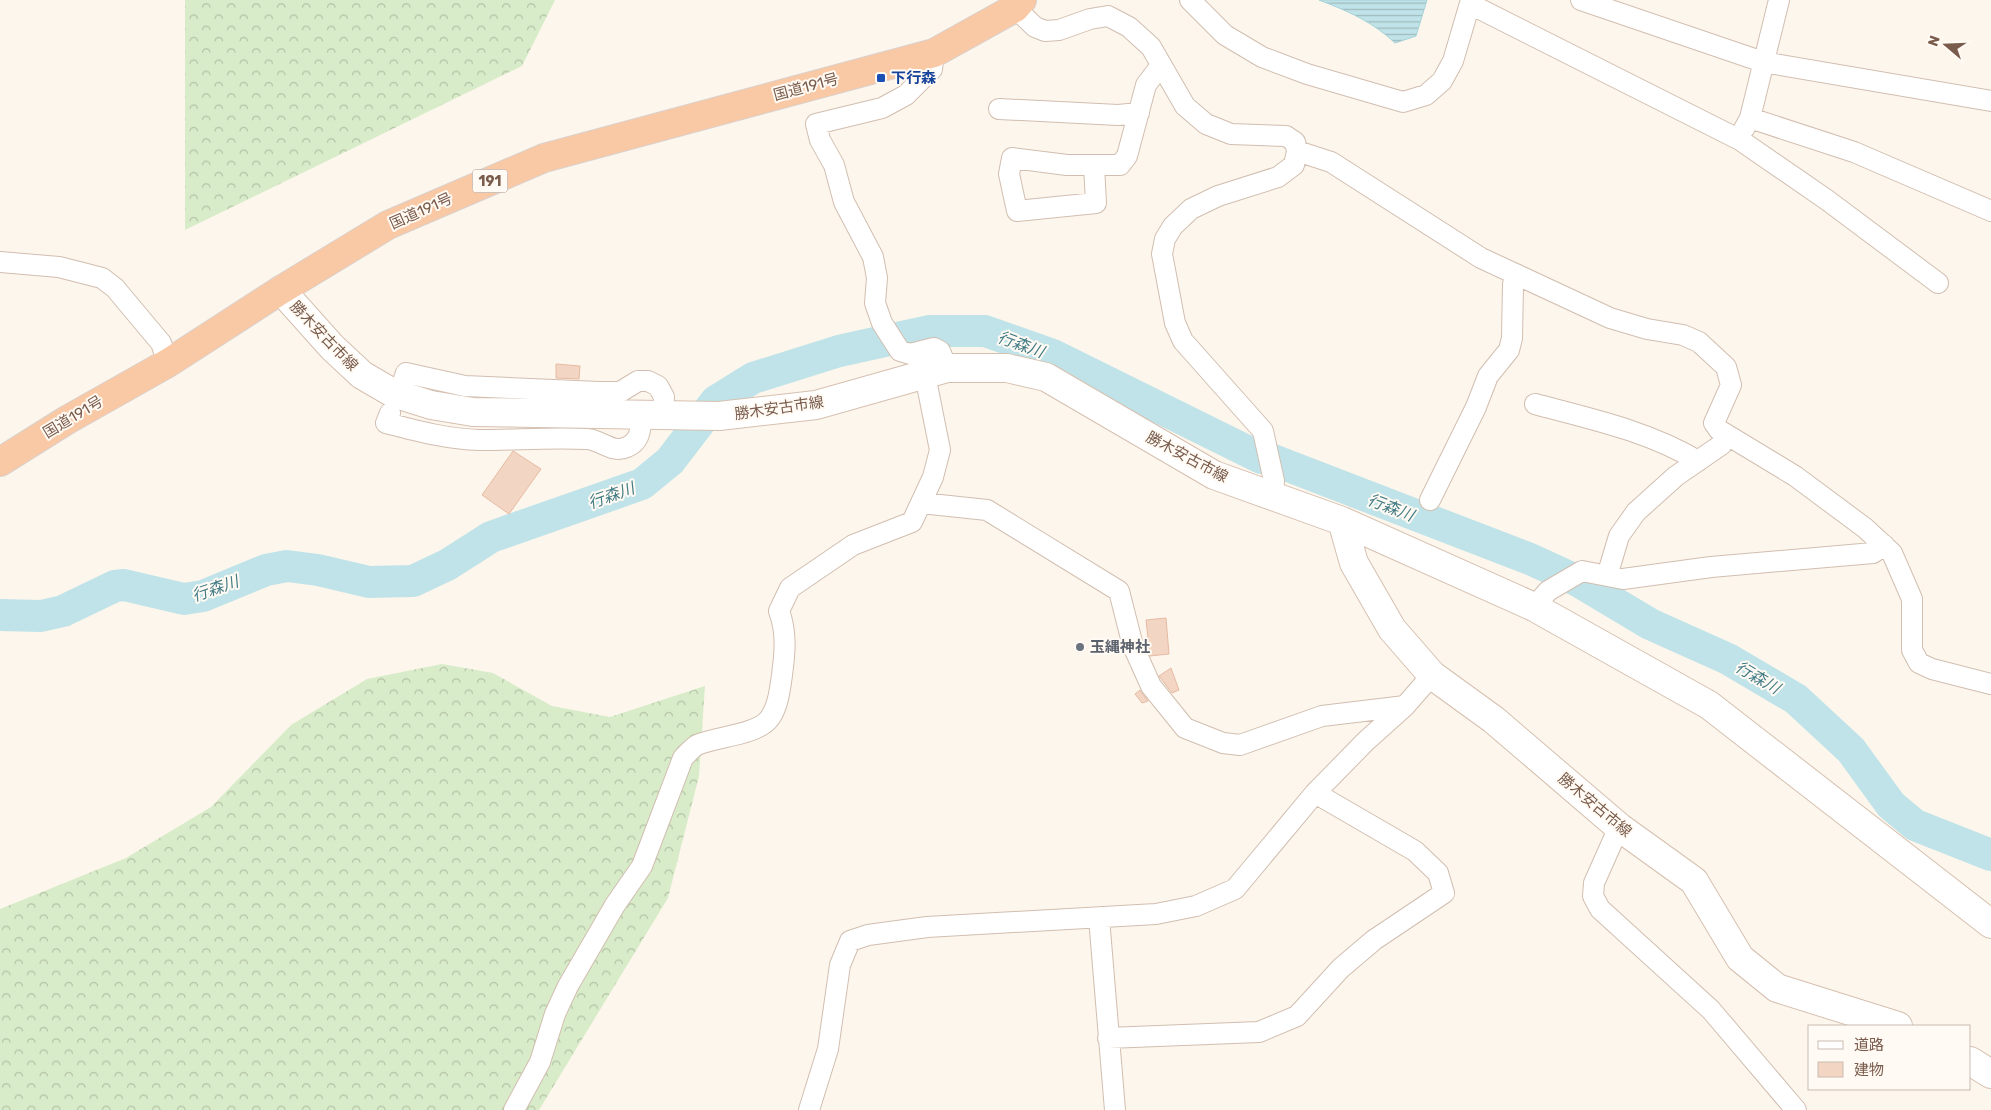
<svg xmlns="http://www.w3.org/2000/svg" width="1991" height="1110" font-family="Rubik,'Noto Sans JP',sans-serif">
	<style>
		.forest { fill: url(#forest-crowns) }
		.water { fill: url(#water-rules); stroke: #a5d3da }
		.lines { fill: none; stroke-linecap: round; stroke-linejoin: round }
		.river { stroke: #bfe3e8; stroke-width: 32 }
		.building { fill: #f3d5c3; stroke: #e6bba3 }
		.minor-casing { stroke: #d1beb0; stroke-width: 22 }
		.secondary-casing { stroke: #d6c0b0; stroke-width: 30 }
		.trunk-casing { stroke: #dad1cd; stroke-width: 30 }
		.minor { stroke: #fff; stroke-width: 20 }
		.secondary { stroke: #fff; stroke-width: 28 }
		.trunk { stroke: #f9c8a4; stroke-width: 28 }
		.transit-dot { fill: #1a4fb4; stroke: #fffaf3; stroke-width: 2 }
		.worship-dot { fill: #6b7280; stroke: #fffaf3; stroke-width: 2 }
		.labels { text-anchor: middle; stroke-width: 4; stroke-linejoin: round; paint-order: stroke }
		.shield { fill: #fffaf3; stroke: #a28b7f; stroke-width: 1 }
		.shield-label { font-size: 14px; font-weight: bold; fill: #7a5c4d }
		.transit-label { font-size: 15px; font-weight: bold; fill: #164399; stroke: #fffaf3; text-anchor: start }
		.street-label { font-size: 15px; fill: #7a5c4d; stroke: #fffaf3 }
		.worship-label { font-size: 15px; font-weight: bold; fill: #5b616d; stroke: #fffaf3; text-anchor: start }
		.water-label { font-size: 16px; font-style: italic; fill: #437c86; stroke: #fffaf3 }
	</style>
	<defs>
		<pattern id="forest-crowns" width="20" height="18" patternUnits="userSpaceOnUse" patternTransform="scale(1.25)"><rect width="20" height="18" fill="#d8ecc9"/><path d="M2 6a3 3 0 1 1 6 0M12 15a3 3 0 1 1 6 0" fill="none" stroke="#b4c2a5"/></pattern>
		<pattern id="water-rules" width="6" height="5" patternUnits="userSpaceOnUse" patternTransform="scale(1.25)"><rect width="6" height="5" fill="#bfe3e8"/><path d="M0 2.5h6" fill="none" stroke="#a0bbbe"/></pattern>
	</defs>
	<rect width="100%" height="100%" fill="#fdf6ec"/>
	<!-- forest -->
	<path class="forest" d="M185 0H555L522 66 185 230Z
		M442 664 493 673 552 706 610 717 705 686 699 776 668 898 539 1110H0V909L126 858 211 807 291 725 367 679Z"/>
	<!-- water -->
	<path class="water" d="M1319 0H1427L1416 36 1395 43C1373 22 1348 11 1319 0Z"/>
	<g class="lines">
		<!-- river -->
		<path class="river" d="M0 615 41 616 63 611 115 586 124 585 184 599 203 596 266 570 287 566 318 570 369 582 413 581 447 565 491 537 642 484 670 461 716 401 753 378 839 351 930 331H985L1053 355 1261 458 1265 457 1530 559 1578 581 1650 624 1728 659 1796 699 1851 750 1891 805 1915 825 1991 855"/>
	</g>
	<!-- building -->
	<path class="building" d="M556 364 580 366 579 379 556 378Z
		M513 451 541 469 509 514 482 495Z
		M1166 618 1169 654 1150 656 1146 620Z
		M1171 668 1179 690 1172 693 1159 676Z
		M1140 690 1142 693 1148 701 1142 703 1135 694Z"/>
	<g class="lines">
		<defs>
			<path id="minor" d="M1190 0 1225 35 1262 57 1307 74 1403 102 1426 95 1442 81 1453 61 1471 0
				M1581 0 1763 62 1991 101
				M1470 4 1740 140 1827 200 1938 283
				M1015 8 1035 27 1045 31 1059 30 1090 19 1108 16 1129 27 1151 47 1185 106 1206 124 1231 134 1286 136 1295 142 1297 151 1294 165 1278 177 1218 196 1191 209 1173 226 1165 239 1162 254 1175 323 1183 341 1263 431 1274 481 1273 496
				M934 53 932 69 906 95 882 108 816 124 820 140 834 165 844 202 873 257 877 278 875 303 882 323 900 351 910 354 934 348 940 351 947 368
				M999 109 1118 115 1139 113
				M1750 118 1854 152 1991 211
				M1744 129 1750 118 1779 0
				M1297 151 1331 162 1481 258 1610 318 1647 329 1683 335 1699 342 1726 367 1731 385 1714 423 1719 430 1795 476 1865 528 1892 553 1912 599V650L1919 663 1932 669 1991 684
				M1094 165 1096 203 1017 211 1009 174 1012 158 1067 165H1120L1127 156 1146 85 1161 65
				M0 262 59 267 102 278 115 288 161 343 168 363
				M403 382 406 373 465 386 599 392H620L638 381H648L658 386 664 397 663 416
				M1535 404C1591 419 1648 431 1698 461
				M390 413 386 423C417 431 447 439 480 440 516 440 552 437 587 439 602 440 612 454 627 447 641 441 640 429 642 416
				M1430 500 1476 407 1488 376 1509 350 1512 338 1513 284 1516 274
				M921 503 987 510 1119 591 1133 646 1151 686 1185 728 1223 743 1240 745 1322 716 1405 706
				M1607 576 1619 536 1636 512 1676 476 1721 445 1728 436
				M1534 607 1548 591 1582 571 1623 579 1711 567 1873 553 1884 545
				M1619 827 1594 883 1593 896 1600 909 1711 1010 1796 1110
				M1099 918 1115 1110
				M1108 1038 1259 1032 1297 1016 1341 968 1374 940 1444 893 1438 873 1415 851 1315 793
				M514 1110 540 1062 555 1014 568 986 615 905 642 866 683 758C687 754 692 748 697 745 714 737 757 735 769 719 778 708 780 689 782 675 785 652 787 633 779 611L790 588 853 545 912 522 933 477 940 450 925 375
				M809 1110 828 1049 840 965 850 941 868 935 927 927 1156 914 1196 906 1235 889 1315 793 1366 741 1405 706 1432 675"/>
			<path id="secondary" d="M281 290 332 347 362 375 393 393 431 405 473 412 719 416 816 405 947 368H1007L1046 377 1214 475 1342 521 1534 607 1709 705 1991 924
				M1342 521 1354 563 1392 629 1432 675 1494 720 1619 827 1694 881 1740 958 1777 988 1898 1026
				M1970 1061 1991 1074"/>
			<path id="trunk" d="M0 462 67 420 168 363 281 290 388 225 544 158 934 53 1015 8 1022 0"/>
		</defs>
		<!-- minor casing -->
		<use href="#minor" class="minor-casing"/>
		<!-- secondary casing -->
		<use href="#secondary" class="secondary-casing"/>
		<!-- trunk casing -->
		<use href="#trunk" class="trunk-casing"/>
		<!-- minor -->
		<use href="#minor" class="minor"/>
		<!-- secondary -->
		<use href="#secondary" class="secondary"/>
		<!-- trunk -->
		<use href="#trunk" class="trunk"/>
	</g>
	<!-- markers -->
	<rect class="transit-dot" x="876" y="73" width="10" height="10" rx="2.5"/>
	<circle class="worship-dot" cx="1080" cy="647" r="5"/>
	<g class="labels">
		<!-- shield labels -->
		<rect class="shield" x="472.5" y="169.5" width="35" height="23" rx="4"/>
		<g class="shield-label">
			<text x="490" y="186">191</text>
		</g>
		<!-- transit labels -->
		<g class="transit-label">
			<text x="891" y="83">下行森</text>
		</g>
		<!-- street labels -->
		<g class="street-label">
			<text transform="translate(806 87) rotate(-15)" y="5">国道191号</text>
			<text transform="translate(421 211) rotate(-24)" y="5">国道191号</text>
			<text transform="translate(324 336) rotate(46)" y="5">勝木安古市線</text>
			<text transform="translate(779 408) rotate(-8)" y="5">勝木安古市線</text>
			<text transform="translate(73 417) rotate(-31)" y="5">国道191号</text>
			<text transform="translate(1187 457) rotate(28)" y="5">勝木安古市線</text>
			<text transform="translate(1595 805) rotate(40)" y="5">勝木安古市線</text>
		</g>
		<!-- worship labels -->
		<g class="worship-label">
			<text x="1090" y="652">玉縄神社</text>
		</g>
		<!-- water labels -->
		<g class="water-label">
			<text transform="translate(1021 344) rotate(20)" y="6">行森川</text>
			<text transform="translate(611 495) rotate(-20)" y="6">行森川</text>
			<text transform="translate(1391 507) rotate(21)" y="6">行森川</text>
			<text transform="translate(215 588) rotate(-19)" y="6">行森川</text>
			<text transform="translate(1758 677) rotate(30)" y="6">行森川</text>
		</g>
	</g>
	<!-- legend -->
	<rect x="1808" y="1025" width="162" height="65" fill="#fffaf3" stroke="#cabbb1"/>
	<rect x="1818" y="1041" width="25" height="8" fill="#ffffff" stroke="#cabbb1"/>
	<text x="1854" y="1050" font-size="15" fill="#7a5c4d">道路</text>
	<rect x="1818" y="1062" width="25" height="15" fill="#f3d5c3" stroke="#cabbb1"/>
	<text x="1854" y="1075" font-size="15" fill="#7a5c4d">建物</text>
	<!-- north arrow -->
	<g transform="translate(1946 45) rotate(289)" stroke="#fffaf3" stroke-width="4" paint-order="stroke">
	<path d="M0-4L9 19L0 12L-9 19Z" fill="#7a5c4d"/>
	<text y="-8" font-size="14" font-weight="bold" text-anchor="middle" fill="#7a5c4d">N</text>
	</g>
</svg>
